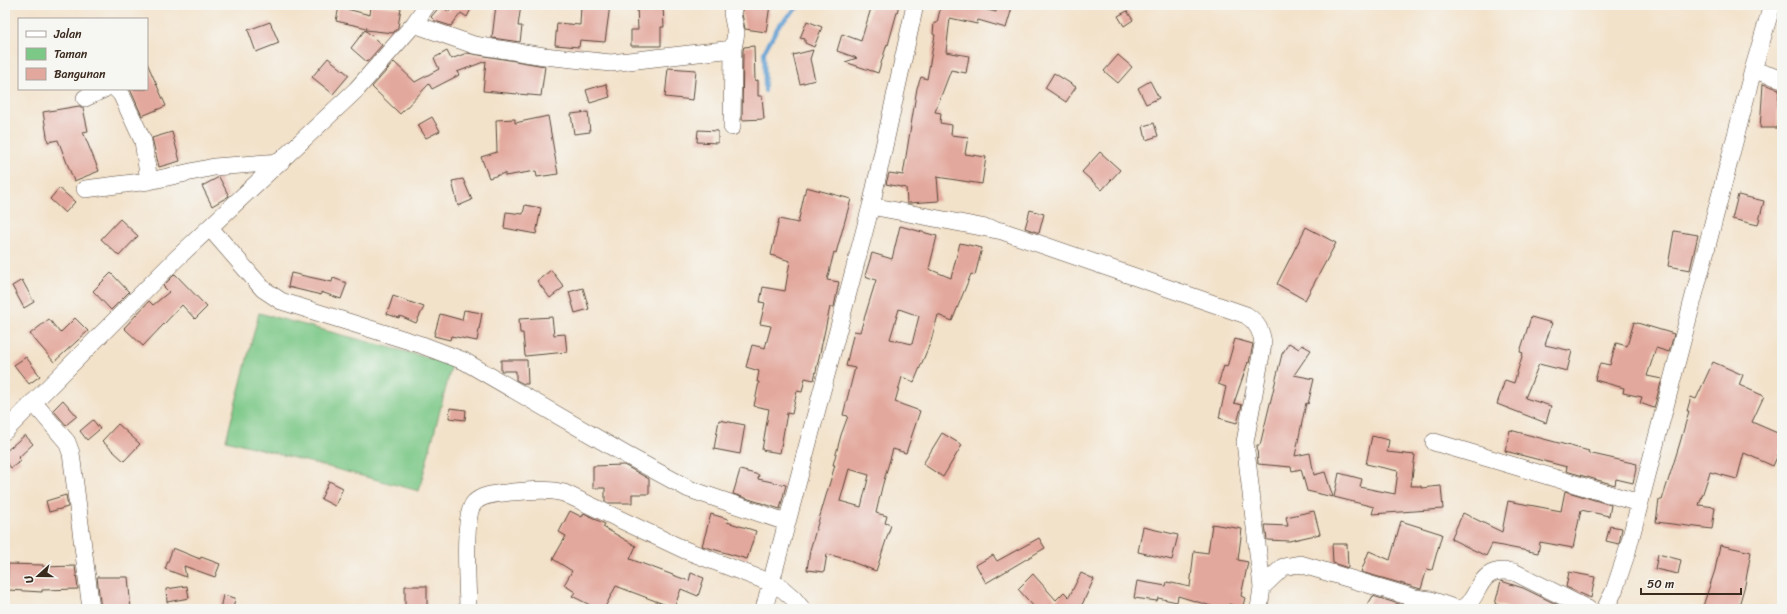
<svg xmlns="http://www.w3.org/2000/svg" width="1787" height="614" font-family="Sriracha,sans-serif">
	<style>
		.green { fill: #7bc887; stroke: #5b7952 }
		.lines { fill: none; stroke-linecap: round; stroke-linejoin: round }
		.stream { stroke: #619fd2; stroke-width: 4 }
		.building { fill: #e3a89d; fill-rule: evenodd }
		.minor-casing { stroke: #574638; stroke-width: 18 }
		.minor { stroke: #fff; stroke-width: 17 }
	</style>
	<rect width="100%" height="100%" fill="#f6f6f2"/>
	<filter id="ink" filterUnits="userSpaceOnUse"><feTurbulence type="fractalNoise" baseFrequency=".025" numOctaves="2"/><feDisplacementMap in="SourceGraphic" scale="8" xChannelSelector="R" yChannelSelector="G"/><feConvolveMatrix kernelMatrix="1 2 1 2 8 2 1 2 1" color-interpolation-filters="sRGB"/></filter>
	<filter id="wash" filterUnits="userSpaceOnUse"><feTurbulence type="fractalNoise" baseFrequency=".012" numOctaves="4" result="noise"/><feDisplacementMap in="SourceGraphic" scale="16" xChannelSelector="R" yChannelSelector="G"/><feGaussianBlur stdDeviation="0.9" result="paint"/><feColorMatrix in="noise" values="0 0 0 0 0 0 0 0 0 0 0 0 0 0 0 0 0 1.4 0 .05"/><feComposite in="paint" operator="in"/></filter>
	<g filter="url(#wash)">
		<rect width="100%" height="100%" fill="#f3e2ca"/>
		<!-- green -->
		<path class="green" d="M259 313 452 364 419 491 226 440Z"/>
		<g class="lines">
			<!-- stream -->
			<path class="stream" d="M765 91 764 52 779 25 800 5"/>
		</g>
		<g id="blocks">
			<!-- building -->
			<path class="building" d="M371 5 401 8 398 27 393 33 366 30 367 28 336 21 339 7 370 15Z
				M441 5 449 12 451 8 445 5H473L467 17 461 13 451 26 435 21 431 17Z
				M496 5H521L518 26H522L520 42 492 38Z
				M581 5H610L605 42 580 40 579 47 555 45 557 23 580 25Z
				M637 5H663L664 27H661V46H631V30H638Z
				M744 5H770L766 32 745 29 742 14Z
				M872 5H899L888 45 887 44 878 73 845 62 857 58 837 51 842 34 861 41Z
				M941 5H966L996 12 997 5 1012 8 1006 28 978 20 977 24 950 18 946 52 969 56 966 73 951 70 935 112 941 113 940 123 952 125 951 135 968 137 965 154 986 157 982 184 937 177 939 201 910 203H907L906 188 886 184 889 173 903 175 917 88 921 77 927 79 935 35 933 34 934 23H937Z
				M1127 11 1133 20 1124 26 1118 16Z
				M807 21 822 27 814 47 805 43V39L800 38Z
				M270 22 279 43 256 52 248 30Z
				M365 30 382 45 367 62 351 48Z
				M754 46 755 81 758 80V96H762L764 119 742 120 743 50 744 47Z
				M813 50 810 59 815 80 800 84 793 55Z
				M447 51 451 59 467 53 545 66 541 96 483 91 486 61 457 72 459 75 432 89 429 84 400 114 372 87 394 62 415 82 439 69 434 58Z
				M1118 55 1132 67 1118 83 1104 71Z
				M328 58 349 75 333 94 312 77Z
				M147 63 166 106 142 116 130 89H147Z
				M668 68 696 70 693 100 665 97Z
				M1054 73 1076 87 1066 102 1045 88Z
				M1150 81 1159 98 1146 104 1138 88Z
				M606 84 610 97 590 103 586 90Z
				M1763 84 1779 89 1777 128H1760Z
				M79 106 83 108 88 131 83 132 99 171 74 181 58 140 48 142 43 112Z
				M588 112 590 132 574 134 571 114Z
				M548 116 558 174 537 177 536 171 505 176V173L489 178 481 157 497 152 496 120 515 119V123Z
				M432 117 440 131 426 138 418 125Z
				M1154 123 1158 136 1146 140 1143 126Z
				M698 130 718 131V143L697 142Z
				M172 132 180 161 159 167 152 138Z
				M1100 152 1120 170 1102 190 1082 172Z
				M219 177 229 196 212 206 202 186Z
				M463 179 472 200 458 206 452 181Z
				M806 187 851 199 836 253 834 252 827 280 839 282 834 307H830L814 380 805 378 802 392 797 391 792 414 787 413 780 453 762 450 769 409 754 406 759 382H757L759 371 746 367 752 345 765 348 771 326 760 324 765 303 760 302 763 287 785 291 790 261 771 255 779 219 798 223Z
				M59 188 75 202 65 213 50 199Z
				M1738 195 1764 201 1758 225 1732 219Z
				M525 205 541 208 536 234 504 228 506 212 523 214Z
				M1030 210 1044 214 1039 233 1025 228Z
				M120 219 138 236 119 256 101 239Z
				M900 226 937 236 929 269 951 278 960 243 982 248 975 275 971 274 952 321 938 315 931 341 914 382 902 377 895 402 920 411 906 453 893 449 882 487 876 513 887 516 885 523 891 525 876 571 852 562 853 561 827 554 824 572 807 570 810 550 835 465H833L841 435 848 416 843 415 855 368 846 366 854 331 860 332 876 280 865 276 872 253 892 259ZM899 309 919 316 912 344 890 339ZM849 469 869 475 861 507 840 501Z
				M1306 227 1336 243 1305 300 1277 284Z
				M1674 231 1698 235 1690 270 1668 266Z
				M551 270 564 287 550 298 537 281Z
				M111 273 129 292 111 310 93 291Z
				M291 273 332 282 333 278 347 283 341 299 321 292V295L288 287Z
				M175 274 207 307 195 319 182 305 143 346 124 328 149 301 153 305 169 292 163 286Z
				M22 280 34 302 24 308 12 286Z
				M583 288 589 309 575 313 569 292Z
				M393 296 424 307 416 323 400 316 399 318 387 314Z
				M464 310 482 313 477 341 451 336 450 340 434 336 440 314 462 320Z
				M552 317 554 335 565 334 567 352 525 356 523 333H520L519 319Z
				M1531 317 1552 323 1545 345 1572 351 1567 371 1539 364 1525 398 1551 406 1546 423 1497 404 1505 380 1514 383 1523 353 1520 352Z
				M75 318 88 331 54 362 30 334 49 319 60 333Z
				M1634 322 1674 334 1669 352 1656 348 1647 376 1662 379 1654 408 1640 403 1642 397 1623 393 1624 388 1595 380 1600 363 1610 365 1616 343 1627 346Z
				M1235 339 1253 344 1249 363 1248 362 1234 403 1242 405 1237 423 1219 418 1226 387 1218 384 1224 366 1227 367Z
				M1289 343 1299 349 1302 345 1311 350 1294 375 1314 379 1308 404 1306 403 1295 456 1310 453 1314 475 1325 472 1333 497 1307 491 1301 469 1292 471 1291 467 1258 464 1257 445H1260L1282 354Z
				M26 357 40 376 29 384 14 365Z
				M501 360H527L528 384H524L516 380V371H501Z
				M1713 362 1743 375 1739 385 1764 396 1752 422 1782 435V446L1773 466 1744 453 1737 479 1710 472 1699 505 1715 507 1712 529 1656 522 1659 500H1662L1679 446 1689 411H1687L1691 397 1696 399Z
				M63 400 77 416 66 425 53 410Z
				M450 408 466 410 465 420 449 418Z
				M93 420 100 429 87 440 80 431Z
				M719 420 745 425 740 454 714 449Z
				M118 424 140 444 124 461 102 441Z
				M1510 430 1589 451 1588 453 1637 464 1633 483 1616 479 1615 485 1566 471 1567 467 1505 451Z
				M942 433 962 445 943 477 923 464Z
				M25 435 33 444 18 458 21 461 11 468 5 460V452Z
				M1372 436 1389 440 1387 452 1415 455 1411 486H1421V488L1441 486 1443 509 1372 514 1374 507 1334 497 1339 473 1362 479 1360 487 1395 494 1398 471 1366 464Z
				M624 465 649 479V494H632V503H608L605 501V488H593V466Z
				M740 470 759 475 758 479 786 485 780 509 733 494Z
				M329 481 343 488 335 506 321 499Z
				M1565 491 1611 505 1609 516 1581 510 1573 548 1540 542 1538 553 1492 544 1486 556 1451 539 1463 513 1502 532 1508 501 1561 511Z
				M66 495 68 507 49 512 46 501Z
				M570 511 582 517 584 513 595 519 605 524 603 527 636 546 630 559 689 581 691 573 704 578 698 596 681 589 674 608 616 586 604 609H598L572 596 575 592 564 585 572 571 553 559 566 536 559 532Z
				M1314 511 1320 534 1289 541 1267 540 1265 525 1288 526 1286 517Z
				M711 514 728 519 727 522 756 531 747 559 702 546Z
				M1401 521 1442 534 1432 570 1427 569 1421 589 1361 572 1369 551 1390 560Z
				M1212 524 1242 529 1238 560 1248 562 1241 596 1245 598 1242 609 1229 604 1227 609H1221L1178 596 1177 602 1158 598 1157 601 1134 598 1137 581 1166 586 1167 582 1190 587 1194 551 1208 553Z
				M1610 526 1622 528 1619 544 1606 541Z
				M1143 527 1178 535 1172 560 1138 552Z
				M1039 538 1045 548 986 583 976 565 993 555 997 561Z
				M1332 544H1347L1348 568 1333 563Z
				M1720 545 1751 552 1745 585 1738 609H1702L1715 570Z
				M173 548 200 559 201 557 220 564 215 577 184 566 186 577 165 569Z
				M1658 554 1681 560 1678 574 1655 569Z
				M8 564 43 565V567L75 566 78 589 42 590V592L8 590Z
				M1569 572 1595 577 1591 598 1566 587Z
				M1081 573 1094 579 1080 609H1036L1018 589 1033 574 1056 600 1064 592 1069 597Z
				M97 577H128L131 609H101Z
				M1501 581 1523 588 1560 606 1559 609H1512L1495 604Z
				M187 586 189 598 167 602 166 589Z
				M405 586H427V609H405Z
				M223 595 235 598 233 609H220Z
				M1373 596 1412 608 1411 609H1365Z"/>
		</g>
	</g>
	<g filter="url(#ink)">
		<use href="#blocks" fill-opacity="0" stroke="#574638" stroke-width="1"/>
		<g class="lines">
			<defs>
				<path id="minor" d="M414 24 474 45 544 56 611 63 733 49 736 33 732 13 734 5
					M1753 70 1782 79
					M116 89 121 94 143 141 149 181
					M85 98 104 89
					M732 127 733 49
					M85 189 149 181 214 167 281 162
					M871 206 1002 231 1246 315C1257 322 1262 331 1263 344L1245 442 1262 587 1259 609
					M210 228 263 289 281 301 422 345 464 361 628 456 689 489 786 522
					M33 402 67 442 71 453 91 609
					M5 431 176 259 356 90 414 24 427 5
					M1434 442 1639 503
					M1262 587 1283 567 1300 564 1415 598 1431 600 1457 609
					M468 609C468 588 462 517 474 503 483 493 501 494 512 492 530 491 546 488 564 493L685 550 779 586 793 598 802 609
					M764 609 871 206 915 5
					M1460 609C1483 600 1473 565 1514 572L1588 609
					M1605 609 1614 591 1627 552 1753 70 1772 5"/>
			</defs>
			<!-- minor casing -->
			<use href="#minor" class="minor-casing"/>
			<!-- minor -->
			<use href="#minor" class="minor"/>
		</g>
	</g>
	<!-- margin -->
	<rect width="1787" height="614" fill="none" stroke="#f6f6f2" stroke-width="20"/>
	<!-- legend -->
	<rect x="18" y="18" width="130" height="72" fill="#f6f6f2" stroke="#aba49d"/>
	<rect x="26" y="31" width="20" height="6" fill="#ffffff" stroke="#aba49d"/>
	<text x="54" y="38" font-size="12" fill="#3b2a1e">Jalan</text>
	<rect x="26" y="48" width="20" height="12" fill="#7bc887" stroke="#aba49d"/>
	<text x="54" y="58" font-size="12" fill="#3b2a1e">Taman</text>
	<rect x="26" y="68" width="20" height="12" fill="#e3a89d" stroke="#aba49d"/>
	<text x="54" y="78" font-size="12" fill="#3b2a1e">Bangunan</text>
	<!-- north arrow -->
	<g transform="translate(38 576) rotate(249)" stroke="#f6f6f2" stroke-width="3" paint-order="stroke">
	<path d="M0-3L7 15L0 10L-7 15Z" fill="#3b2a1e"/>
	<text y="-6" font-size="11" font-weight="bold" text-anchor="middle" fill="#3b2a1e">U</text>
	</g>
	<!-- scale -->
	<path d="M1641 588v6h100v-6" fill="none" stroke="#3b2a1e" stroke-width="2"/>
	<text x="1647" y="588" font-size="12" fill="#3b2a1e" stroke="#f6f6f2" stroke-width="3" paint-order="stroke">50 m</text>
</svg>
